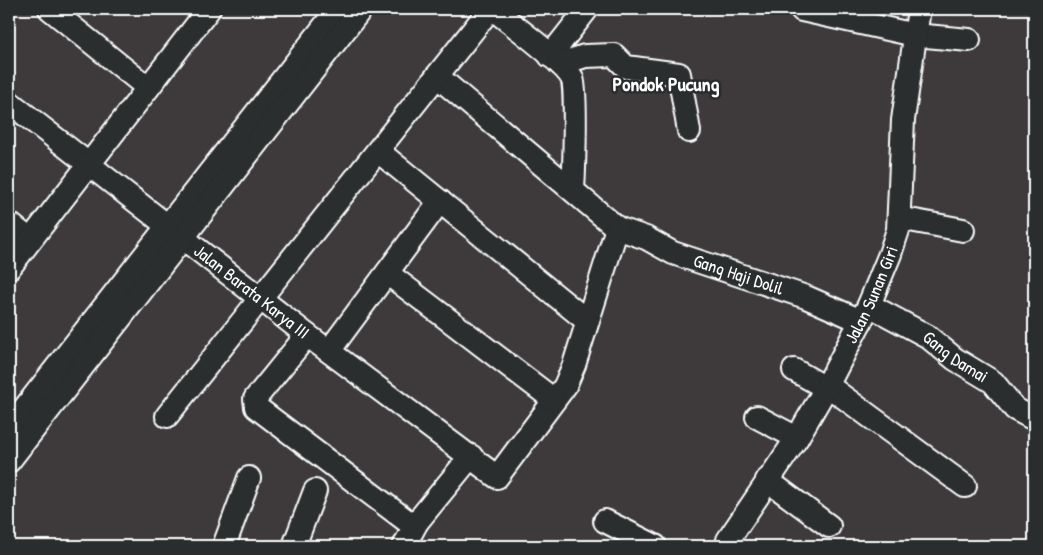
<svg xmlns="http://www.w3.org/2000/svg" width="1043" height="555" font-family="'Patrick Hand',sans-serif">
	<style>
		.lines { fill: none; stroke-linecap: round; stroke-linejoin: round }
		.minor-casing { stroke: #fff; stroke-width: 26 }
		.minor { stroke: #2a2d2e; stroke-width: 22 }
		.labels { text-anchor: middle; stroke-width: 5; stroke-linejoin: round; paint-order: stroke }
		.street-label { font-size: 18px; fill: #fff; stroke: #2a2d2e }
		.quarter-label { font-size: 20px; font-weight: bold; fill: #fff; stroke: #2a2d2e }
	</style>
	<rect width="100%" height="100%" fill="#3e3a3b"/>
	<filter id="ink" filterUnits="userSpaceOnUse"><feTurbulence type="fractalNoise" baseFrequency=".02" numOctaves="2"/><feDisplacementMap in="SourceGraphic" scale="10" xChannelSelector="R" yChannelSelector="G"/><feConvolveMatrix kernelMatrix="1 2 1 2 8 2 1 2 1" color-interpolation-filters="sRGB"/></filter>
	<g filter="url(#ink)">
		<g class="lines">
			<defs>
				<g id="minor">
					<path d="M50 9 148 88"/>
					<path d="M493 9C510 23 563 61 572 78 577 87 574 174 573 189"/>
					<path d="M802 10 915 35 969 40"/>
					<path d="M550 56 587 9"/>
					<path d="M560 64 585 56 614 55 626 67 679 74 689 131"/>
					<path id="s1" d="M437 76 617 228 646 238 673 253 806 297 861 321"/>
					<path id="s2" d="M9 102 307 335 497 477 565 386 574 365 617 228"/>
					<path d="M378 151 587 321"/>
					<path d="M899 218 963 230"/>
					<path d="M9 223 30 240"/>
					<path d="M9 268 209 9"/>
					<path d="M387 273 554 400"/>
					<path id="s3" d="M869 305 927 336 955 359 993 382 1015 409 1034 419"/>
					<path d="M307 335 255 399 256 407 407 521 417 522"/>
					<path d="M329 351 440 201"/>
					<path d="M794 370 826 388"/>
					<path d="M827 385 965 486"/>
					<path d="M167 416 490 9"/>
					<path d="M757 417 797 438"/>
					<path d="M9 428 338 9"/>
					<path d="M9 461 361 9"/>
					<path d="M767 480 829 526"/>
					<path d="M605 521 655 546"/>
					<path d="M224 546 249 478"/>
					<path d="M294 546 315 491"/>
					<path d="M404 546 417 522 471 456"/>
					<path id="s4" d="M727 546 728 540 797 438 826 388 869 305 890 254 898 230 903 120 919 9"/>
				</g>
			</defs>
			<!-- minor casing -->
			<use href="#minor" class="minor-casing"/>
			<!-- minor -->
			<use href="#minor" class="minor"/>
		</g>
	</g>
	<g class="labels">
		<!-- street labels -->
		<g class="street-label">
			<text dy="6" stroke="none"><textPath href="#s1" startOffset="366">Gang Haji Dolil</textPath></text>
			<text dy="6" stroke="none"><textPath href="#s2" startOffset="308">Jalan Barata Karya III</textPath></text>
			<text dy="6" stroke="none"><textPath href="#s4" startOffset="291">Jalan Sunan Giri</textPath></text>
			<text dy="6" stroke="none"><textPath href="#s3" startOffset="101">Gang Damai</textPath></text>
		</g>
		<!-- quarter labels -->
		<g class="quarter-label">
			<text x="666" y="91">Pondok Pucung</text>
		</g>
	</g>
	<!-- margin -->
	<rect width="1043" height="555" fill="none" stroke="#2a2d2e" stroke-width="30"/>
	<rect x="15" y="15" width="1013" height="525" fill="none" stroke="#fff" stroke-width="2" filter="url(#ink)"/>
</svg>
